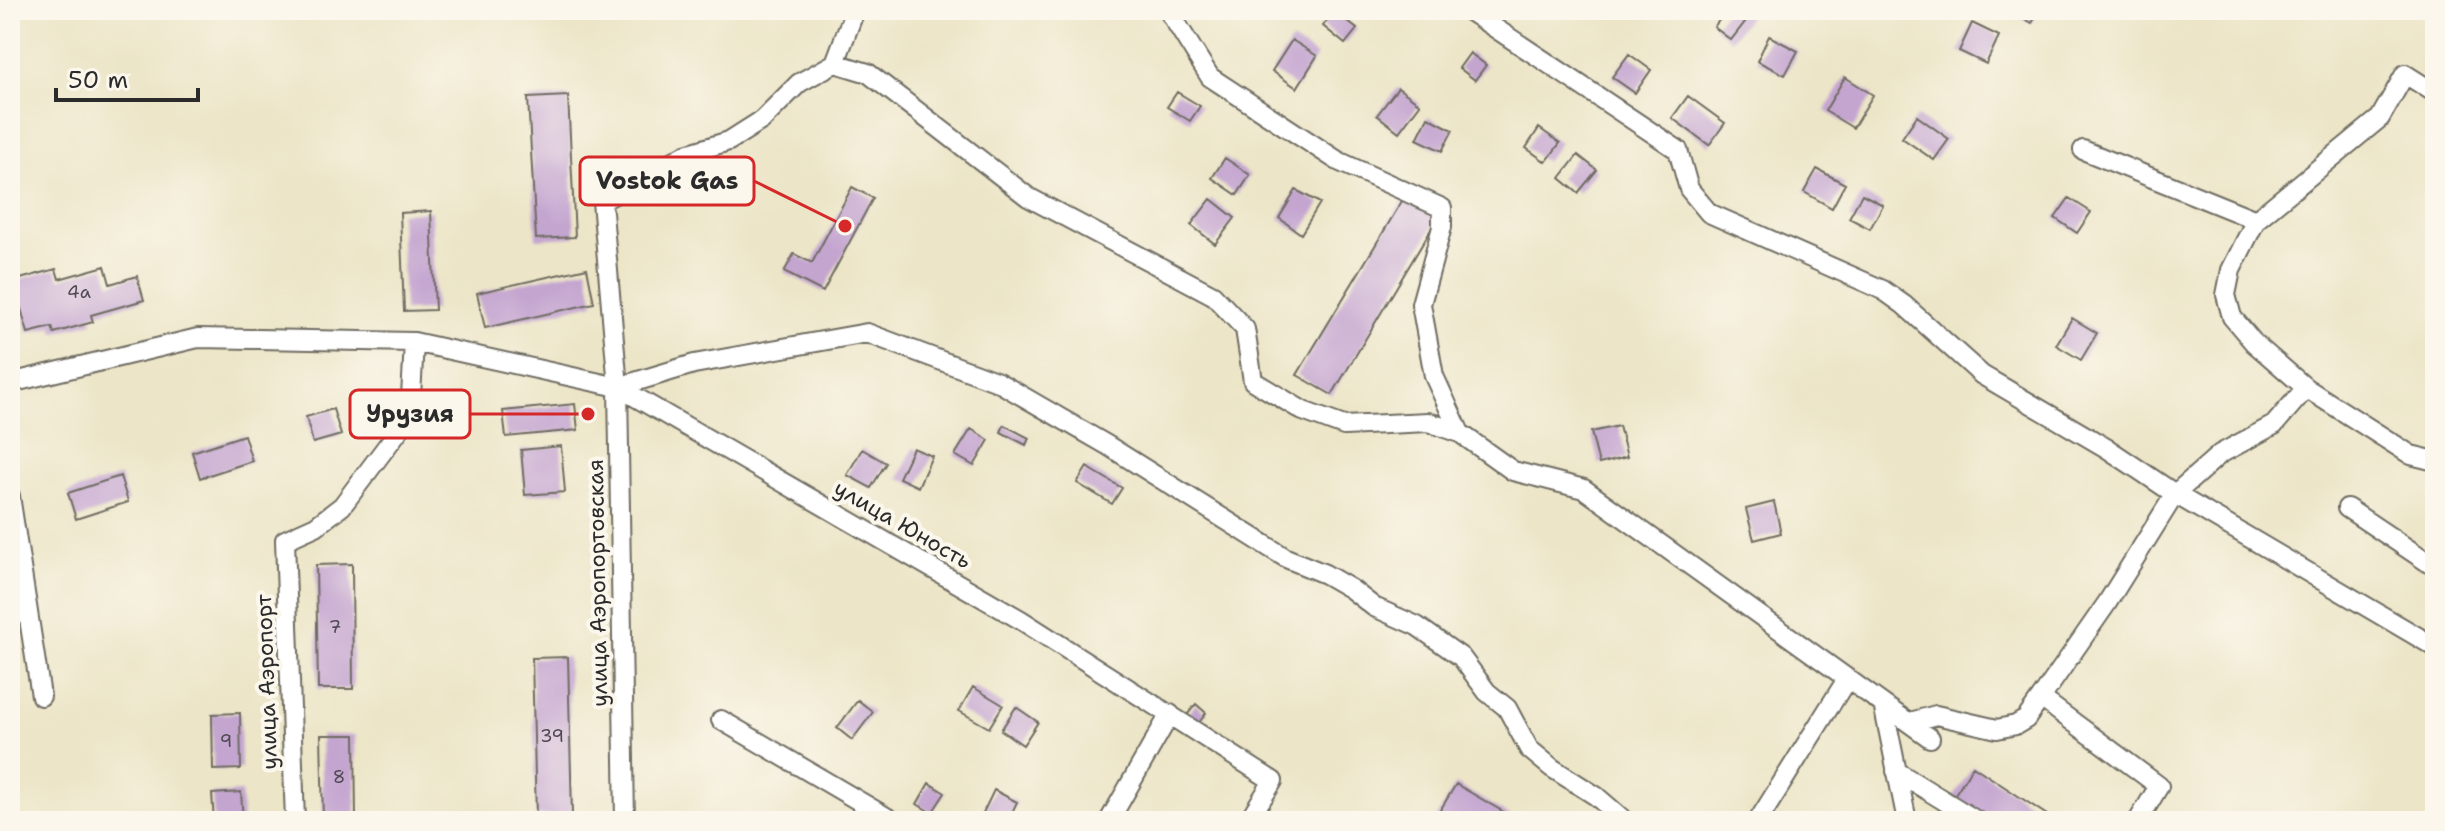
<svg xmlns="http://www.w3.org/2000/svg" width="2445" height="831" font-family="'Shantell Sans',sans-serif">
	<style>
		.building { fill: #c4a5d0 }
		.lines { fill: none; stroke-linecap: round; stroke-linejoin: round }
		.minor-casing { stroke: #6f6c62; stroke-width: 22 }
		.minor { stroke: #fff; stroke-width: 18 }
		.labels { text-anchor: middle; stroke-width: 8; stroke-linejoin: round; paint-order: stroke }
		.number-label { font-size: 18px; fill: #514a54 }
		.street-label { font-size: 22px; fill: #2b2b2b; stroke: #fbf7ec }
		.leader { fill: none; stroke: #d62828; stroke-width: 3 }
		.callout-dot { fill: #d62828; stroke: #fbf7ec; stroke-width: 3 }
		.callout { fill: #fbf7ec; stroke: #d62828; stroke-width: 3 }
		.callout-label { font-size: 24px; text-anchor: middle; font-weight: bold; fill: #2b2b2b }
	</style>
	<rect width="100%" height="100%" fill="#fbf7ec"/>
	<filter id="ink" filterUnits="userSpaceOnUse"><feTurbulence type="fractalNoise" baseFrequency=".0125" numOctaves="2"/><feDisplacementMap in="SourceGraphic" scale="16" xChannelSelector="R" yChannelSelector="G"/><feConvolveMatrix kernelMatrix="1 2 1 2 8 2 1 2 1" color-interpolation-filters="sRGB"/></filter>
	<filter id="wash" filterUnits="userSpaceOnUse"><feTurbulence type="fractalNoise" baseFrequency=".006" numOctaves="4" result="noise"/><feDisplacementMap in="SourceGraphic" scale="32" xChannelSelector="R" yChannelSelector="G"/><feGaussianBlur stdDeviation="1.8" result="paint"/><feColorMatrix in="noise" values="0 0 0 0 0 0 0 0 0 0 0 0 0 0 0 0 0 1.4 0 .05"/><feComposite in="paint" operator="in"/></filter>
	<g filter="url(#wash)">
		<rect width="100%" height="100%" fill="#ece5c7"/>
		<g id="blocks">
			<!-- building -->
			<path class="building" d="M1727 10H1747L1752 13 1731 40 1714 27Z
				M2016 10H2040L2032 23 2014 13Z
				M1334 11 1357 29 1345 44 1323 26Z
				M1972 23 1999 36 1986 64 1959 51Z
				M1769 36 1798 51 1785 75 1757 61Z
				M1292 40 1317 56 1297 88 1272 71Z
				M1470 53 1486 65 1475 80 1459 68Z
				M1629 54 1651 70 1635 93 1612 77Z
				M1845 77 1873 95 1853 128 1825 111Z
				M1398 88 1420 104 1399 132 1377 115Z
				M1177 92 1200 106 1190 121 1167 107Z
				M568 96 575 237 536 239 528 98Z
				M1688 96 1725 123 1709 145 1672 118Z
				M1917 116 1949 139 1934 160 1902 138Z
				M1428 117 1453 130 1442 151 1417 139Z
				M1539 128 1560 143 1546 162 1526 148Z
				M1578 155 1597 170 1578 193 1560 178Z
				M1225 158 1250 175 1237 195 1212 178Z
				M1817 169 1845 184 1832 208 1804 192Z
				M852 187 873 198 823 292 784 272 794 254 812 263Z
				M1296 190 1320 203 1301 234 1279 218Z
				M1862 194 1883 205 1870 229 1849 218Z
				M1405 196 1439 216 1332 395 1297 375Z
				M2069 198 2091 212 2077 233 2055 218Z
				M1211 199 1235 218 1215 244 1191 225Z
				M431 211 435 310 404 311 400 213Z
				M105 266 110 284 137 276 144 300 91 315 93 322 54 333 52 327 28 333 13 281 56 269 59 279Z
				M587 268 594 303 485 328 477 293Z
				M2072 318 2097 333 2081 360 2056 345Z
				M575 404 578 430 506 437 503 411Z
				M333 409 341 435 313 443 306 417Z
				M1004 425 1029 438 1026 445 1001 432Z
				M1619 426 1627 457 1599 464 1591 432Z
				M971 429 989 440 974 466 955 455Z
				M244 435 252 461 200 478 192 452Z
				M561 446 565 492 525 495 521 450Z
				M913 448 932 456 918 487 899 478Z
				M862 449 886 463 871 488 847 475Z
				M1087 467 1122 488 1112 504 1077 483Z
				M120 476 128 502 76 519 68 493Z
				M1774 502 1781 533 1754 540 1746 509Z
				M352 564 353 689H318L316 565Z
				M568 657 572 815 536 816 532 658Z
				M973 687 1003 705 989 728 959 711Z
				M858 700 873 712 852 740 837 728Z
				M1196 704 1206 713 1198 724 1187 715Z
				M1016 707 1038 722 1023 745 1001 730Z
				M240 713 241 769 213 770 212 714Z
				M321 735H355L356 819 323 820Z
				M1973 766 2056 821H1985L1952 799Z
				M929 783 945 793 932 813 917 804Z
				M1456 784 1519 821H1442L1436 817Z
				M994 790 1017 802 1008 821H979Z
				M241 792 243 821H214L212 794Z"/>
		</g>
	</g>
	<g filter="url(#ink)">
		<use href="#blocks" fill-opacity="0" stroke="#6f6c62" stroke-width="2"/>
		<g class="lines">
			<defs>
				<path id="minor" d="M1168 10 1210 77 1338 161 1442 208V227L1421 304 1434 376 1460 433
					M1468 10 1678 150 1689 189 1709 213 1883 290 1904 305 1982 375 2108 449 2175 494 2430 644
					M835 63 868 73 1028 197 1213 295 1245 329 1253 381 1303 411 1344 426 1428 422 1460 433 1513 471 1584 489 1930 738
					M2083 150 2256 220 2380 118 2405 74 2435 93
					M2256 220 2231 270 2226 295 2232 317 2254 343 2306 388 2411 455 2435 461
					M10 383 198 338 414 342 618 387 694 364 867 333 998 382 1107 445 1286 558 1325 574 1351 589 1374 607 1417 626 1461 657 1487 692 1507 708 1529 749 1552 768 1596 796 1625 821
					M618 387 1021 620 1273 781 1248 821
					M10 496 41 696
					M2347 508 2435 567
					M2041 698 2107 603 2175 494 2220 454 2274 425 2306 388
					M1883 704 1907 821
					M721 720 893 821
					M1910 722 1936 715 1997 729 2016 725 2026 719 2041 698 2159 786 2138 821
					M1896 771 1977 821
					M295 821 285 540 316 526 342 506 402 426 411 397 414 342
					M625 821 618 387 602 201 686 154 729 141 762 120 799 83 835 63 855 10
					M1109 821 1170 714
					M1758 821 1847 679"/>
			</defs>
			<!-- minor casing -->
			<use href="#minor" class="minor-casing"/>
			<!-- minor -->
			<use href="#minor" class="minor"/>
		</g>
	</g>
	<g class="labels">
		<!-- number labels -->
		<g class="number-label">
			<text x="79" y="298">4а</text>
			<text x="335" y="633">7</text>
			<text x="552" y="742">39</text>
			<text x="226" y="747">9</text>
			<text x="339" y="783">8</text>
		</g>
		<!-- street labels -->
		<g class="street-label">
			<text transform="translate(903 524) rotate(30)" y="8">улица Юность</text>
			<text transform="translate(597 583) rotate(-91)" y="8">улица Аэропортовская</text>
			<text transform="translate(266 682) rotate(-92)" y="8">улица Аэропорт</text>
		</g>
	</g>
	<!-- callouts -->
	<path class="leader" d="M845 226L754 181M588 414L470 414"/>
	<g class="callout-dot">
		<circle cx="845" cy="226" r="8"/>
		<circle cx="588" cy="414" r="8"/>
	</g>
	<g class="callout">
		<rect x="580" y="157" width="174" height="48" rx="8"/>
		<rect x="350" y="390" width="120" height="48" rx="8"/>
	</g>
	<g class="callout-label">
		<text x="667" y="189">Vostok Gas</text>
		<text x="410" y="422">Урузия</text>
	</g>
	<!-- margin -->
	<rect width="2445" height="831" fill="none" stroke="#fbf7ec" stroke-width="40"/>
	<!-- scale -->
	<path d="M56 88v12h142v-12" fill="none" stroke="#2b2b2b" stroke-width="4"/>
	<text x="68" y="88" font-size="24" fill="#2b2b2b" stroke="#fbf7ec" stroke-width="6" paint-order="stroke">50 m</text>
</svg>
